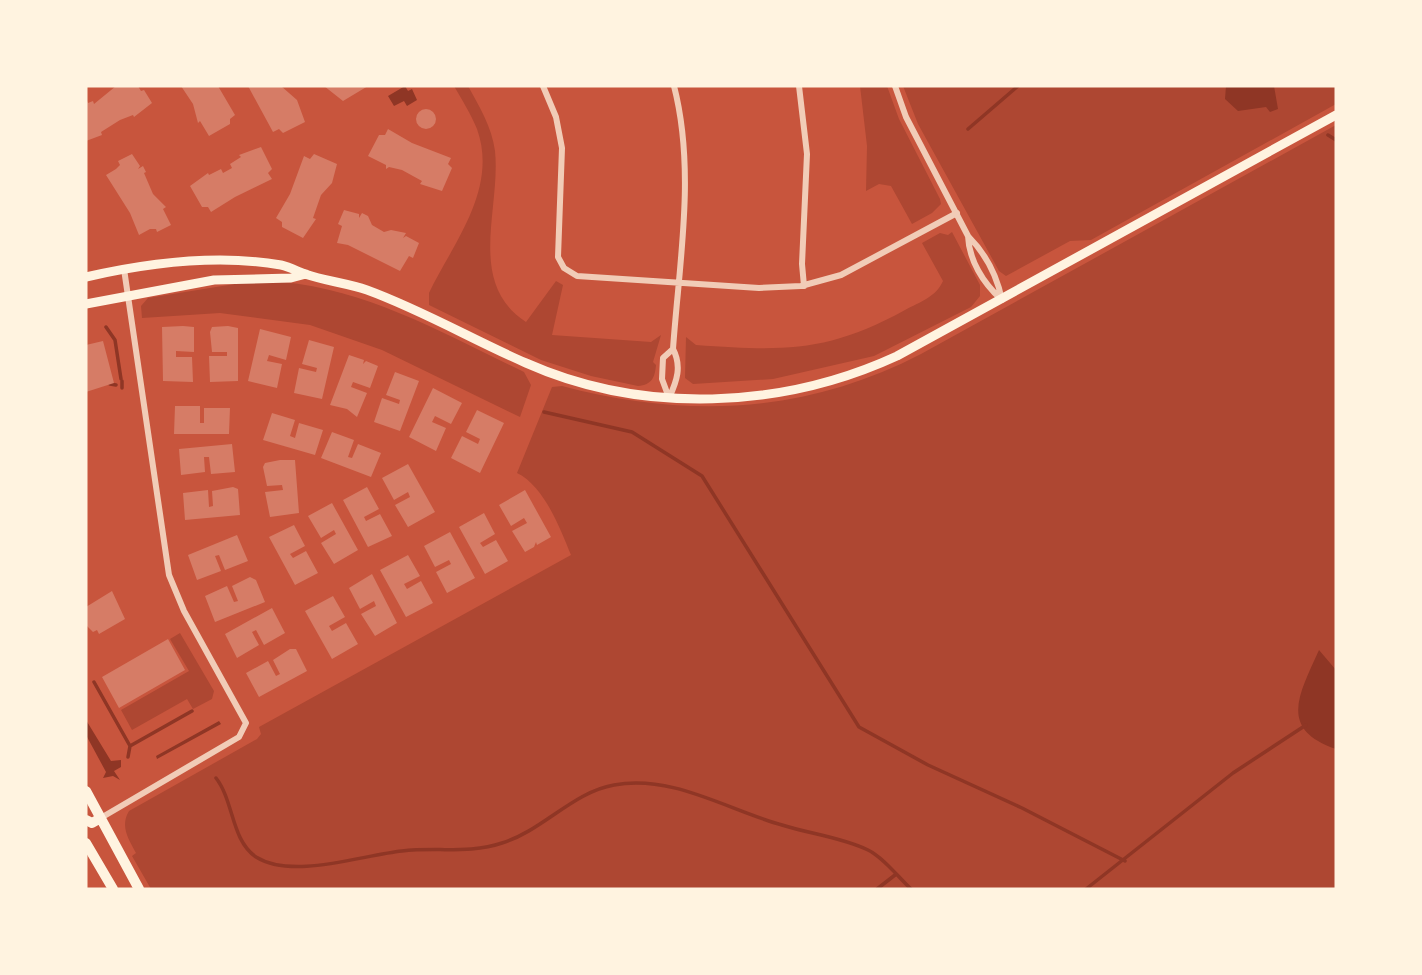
<svg xmlns="http://www.w3.org/2000/svg" width="1422" height="975" font-family="Karla,sans-serif">
	<style>
		.green { fill: #ae4732 }
		.water { fill: #8f3625 }
		.lines { fill: none; stroke-linecap: round; stroke-linejoin: round }
		.stream { stroke: #8f3625; stroke-width: 3.5 }
		.building { fill: #d67c66 }
		.minor { stroke: #f1ccb7; stroke-width: 6 }
		.secondary { stroke: #fff3e0; stroke-width: 9 }
		.primary { stroke: #fff3e0; stroke-width: 10 }
	</style>
	<rect width="100%" height="100%" fill="#c8553d"/>
	<!-- green -->
	<path class="green" d="M454 86H468C479 106 492 127 495 151 501 209 466 283 526 322L556 281 563 285 552 335 651 342 661 335 653 362 656 365C655 377 652 385 638 386L591 376 541 360 429 305V293C451 246 499 190 477 129 471 114 462 100 454 86Z
		M860 86H887L899 119 940 199 941 204 932 213 912 224 891 186 879 184 866 191 867 146Z
		M903 86H1336V104L1091 240 1070 241 1006 276 999 271 918 124Z
		M1336 125V889H151L132 856 136 853C128 838 120 826 129 811L257 739 261 734 259 727 571 555C560 528 544 486 517 473L552 387 562 386C687 419 805 414 921 354Z
		M952 232 980 285V296L971 307 874 356 773 379 693 384 685 378 686 337 696 345C783 351 827 353 905 310 920 302 936 297 943 281L922 243 940 233 948 235Z
		M282 282C370 290 446 335 524 372L531 385 520 417 382 350 310 325 220 313 142 318 141 306 148 298 241 283Z
		M180 633 214 691 212 699 193 709 187 699 132 730 121 710 189 671 170 639Z"/>
	<!-- water -->
	<path class="water" d="M405 86 408 91 412 89 417 100 407 106 404 101 394 106 388 96Z
		M1226 86H1274L1278 109 1270 112 1266 107 1238 111 1225 99Z
		M1319 650 1336 670V749C1277 729 1300 693 1319 650Z
		M86 720 111 761 121 760V767L114 771 120 780 113 776 103 778 106 772 86 735Z
		M219 721 221 724 157 759 156 756Z"/>
	<g class="lines">
		<!-- stream -->
		<path class="stream" d="M968 129 1018 86
			M1328 135 1336 140
			M106 327 115 340 121 379
			M122 381V388
			M110 384 116 385
			M544 412 632 432 702 476 859 727 928 765 1022 808 1125 861
			M94 682 130 746 128 757
			M130 746 192 711
			M216 778C234 801 231 840 256 857 293 880 362 855 402 851 435 847 470 854 502 843 542 831 573 792 614 785 672 774 728 810 782 825 810 834 841 837 868 850 884 858 898 877 911 889
			M877 889 895 875
			M1086 889 1233 773 1306 725"/>
	</g>
	<!-- building -->
	<path class="building" d="M116 86H138L141 91 144 90 152 103 134 117 133 115 120 120 101 132 102 135 86 141V99L88 103 93 101 94 104Z
		M181 86H218L235 115 230 119V124L209 136 200 121 198 123 193 104Z
		M248 86H281L297 100 305 122 283 133 279 129 273 132Z
		M324 86H368L343 101Z
		M416 119a10 10 0 1 1 20 0a10 10 0 1 1-20 0Z
		M388 129 412 143 451 158 448 164 452 168 442 191 420 184 422 181 402 170 389 167 386 169V165L368 156 379 135H385Z
		M261 147 272 169 268 173 272 179 235 197 211 212 208 207H202L190 186 208 173 209 175 221 169 223 173 232 168 230 164 241 157 239 155Z
		M132 154 140 166 138 169 143 166 146 172 144 173 153 194 166 207 163 209 171 225 157 232 156 229H150L139 235 130 213 106 175 116 169 120 165 118 161Z
		M314 154 337 164 332 183 321 195 313 218 316 219 303 238 282 227V222L276 218 290 194 304 156 310 159Z
		M344 210 359 214V218L362 213 368 216 372 225 384 232 391 230 406 233 403 238 406 236 419 243 413 258 409 256 400 271 348 245 337 243 342 226 338 224Z
		M183 326 194 327V352L176 351V357H192L193 382 163 381 162 327Z
		M228 326 238 328V381L210 382 209 356H227V352H212L210 332 212 327Z
		M260 329 291 337 286 360 269 355 267 361 282 364 277 388 248 381Z
		M309 340 334 347 322 399 294 393 299 368 316 372 317 368 302 364Z
		M103 341 114 383 86 392V345Z
		M349 355 364 360 363 364 366 361 378 366 370 388 353 382 351 387 367 393 357 417 347 409 330 405Z
		M395 372 419 381 400 431 374 422 382 398 399 404 400 400 386 395Z
		M433 388 462 403 451 424 435 416 432 422 446 428 436 451 409 437Z
		M175 406H200V423H204V408H230L229 434H174Z
		M477 410 504 423 480 473 451 458 462 436 478 444 480 439 466 432Z
		M272 413 295 420 290 436 295 438 299 423 323 430 315 455 263 440Z
		M332 432 354 440 348 457 352 458 358 444 381 453 371 477 321 458Z
		M232 444 235 472 211 474 209 457H204L205 472 181 475 179 449Z
		M280 460H295L299 513 270 517 265 492 283 490 282 485 267 486 263 467 265 463Z
		M408 464 435 512 408 527 395 505 410 497 408 492 394 500 382 478Z
		M233 487 238 489 240 515 185 520 183 493 208 490 209 507 213 506 212 491Z
		M367 487 379 509 364 517 366 521 380 514 392 536 368 547 343 500Z
		M525 490 551 537 537 545 536 542 534 547 525 552 512 531 527 523 524 518 511 526 499 505Z
		M332 503 358 550 334 564 321 543 336 534 334 530 321 538 308 516Z
		M484 513 495 534 480 543 483 547 496 540 508 561 485 574 459 527Z
		M294 525 305 546 290 554 293 558 306 551 318 573 295 585 269 537Z
		M450 532 475 578 447 593 436 572 451 564 449 560 435 567 424 546Z
		M237 535 248 561 225 570 219 555 215 556 221 571 197 580 188 555Z
		M408 555 420 576 404 584 407 589 421 581 433 603 406 617 380 570Z
		M372 574 397 623 375 636 361 614 376 606 374 601 360 609 349 588Z
		M250 577 256 580 265 602 215 622 205 596 227 586 234 602 238 601 232 586Z
		M112 591 125 619 99 634 97 630 93 632 86 625V607Z
		M333 596 345 617 329 626 332 631 346 623 358 644 332 659 305 611Z
		M272 608 285 633 264 645 256 630 252 632 259 645 237 658 225 634Z
		M168 639 185 670 119 708 102 677Z
		M290 649H296L307 671 259 697 246 673 268 661 276 676 280 674 273 660Z"/>
	<g class="lines">
		<!-- minor -->
		<path class="minor" d="M543 86 556 117 562 148 558 257 564 268 577 276 759 288 801 286 841 275 957 213
			M799 86 807 154 802 264 804 286
			M895 86 906 117 968 236C985 253 997 276 1002 300
			M968 236C969 260 983 283 1001 299
			M669 398C677 381 682 366 673 349 679 263 696 171 674 86
			M669 398 662 379 663 358 673 349
			M99 819 239 737 246 723 184 611 169 575 124 269"/>
		<!-- secondary -->
		<path class="secondary" d="M86 277C147 263 218 254 281 265 290 267 297 271 305 274 325 281 347 283 367 290 422 310 473 340 526 363 643 415 782 409 897 356L1336 115
			M86 304 214 280 291 278 306 274"/>
		<!-- primary -->
		<path class="primary" d="M86 791 139 889
			M86 820 92 823 99 819
			M86 843 113 889"/>
	</g>
	<!-- border -->
	<rect width="1422" height="975" fill="none" stroke="#fff3e0" stroke-width="175"/>
</svg>
